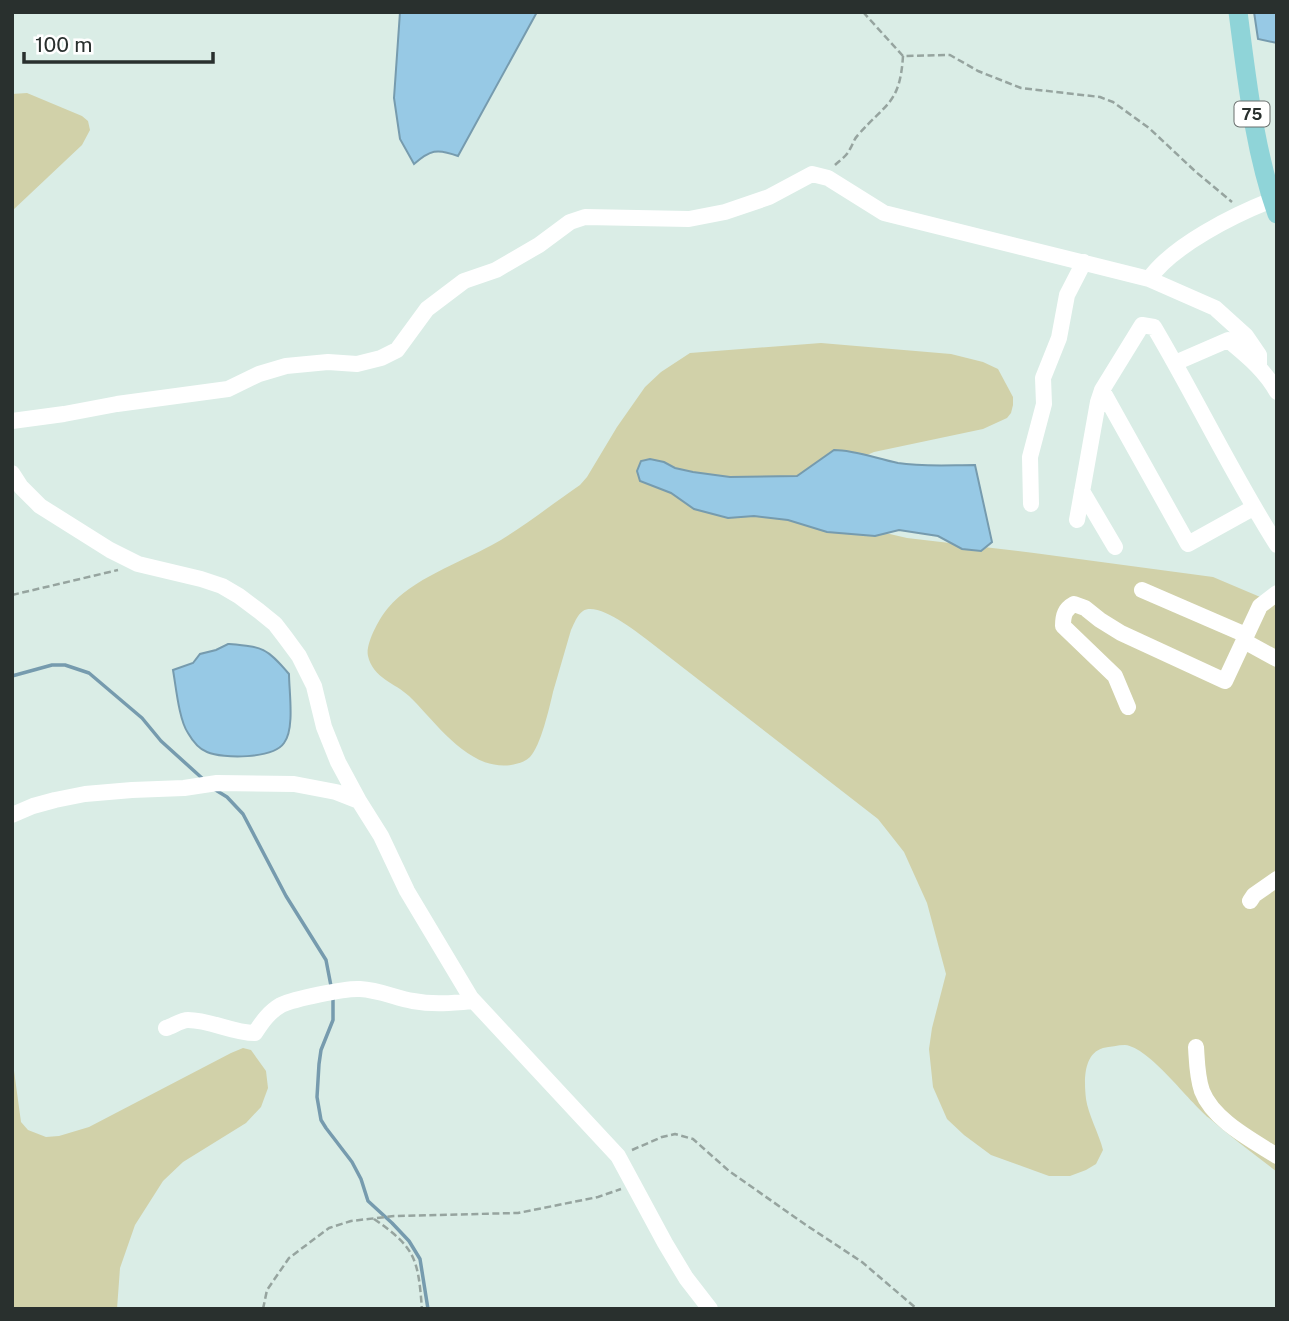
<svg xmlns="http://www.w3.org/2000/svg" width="1289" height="1321" font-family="'Public Sans',sans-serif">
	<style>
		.green { fill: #d1d1a9 }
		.water { fill: #97c9e5; stroke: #769bae; stroke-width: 2 }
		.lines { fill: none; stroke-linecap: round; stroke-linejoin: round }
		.stream { stroke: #769bae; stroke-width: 3.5 }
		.path { stroke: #96a49f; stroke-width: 2.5; stroke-dasharray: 7 3.5; stroke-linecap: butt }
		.minor { stroke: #fff; stroke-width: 16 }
		.major { stroke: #8fd4d8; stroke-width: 19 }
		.labels { text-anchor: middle; stroke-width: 7; stroke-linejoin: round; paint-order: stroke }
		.shield { fill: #fff; stroke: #696e6d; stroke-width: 2 }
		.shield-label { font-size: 16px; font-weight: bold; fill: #29302e }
	</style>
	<rect width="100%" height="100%" fill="#daede6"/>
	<!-- green -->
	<path class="green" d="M27 93 82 116 88 121 90 130 82 145 12 211V94Z
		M821 343 951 354 983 362 998 369 1013 397V405L1011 413 1007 418 983 429 874 452 867 455 862 462 868 529 907 538 1034 553 1213 577 1277 604V1172C1254 1154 1231 1137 1209 1118 1189 1102 1149 1047 1125 1045 1118 1045 1110 1047 1103 1048 1083 1054 1084 1081 1086 1099 1088 1114 1099 1134 1103 1150L1096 1164 1086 1170 1070 1176H1049L991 1155 964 1135 947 1119 933 1087 929 1049 932 1028 946 974 927 903 904 852 878 819 650 642C638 633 598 601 583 611 577 615 574 624 571 630 565 651 559 671 553 692 549 709 541 745 530 757 525 762 517 764 511 765 468 771 436 722 409 696 395 683 373 678 368 656 365 644 380 617 388 608 412 579 459 563 492 545 521 529 552 504 580 485L587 477 617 427 645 387 661 372 690 353Z
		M243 1048 251 1050 266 1071 268 1088 261 1107 246 1123 183 1162 163 1181 135 1225 120 1268 117 1309H12V1056L21 1122 28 1130 46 1137 59 1136 89 1127 231 1053Z"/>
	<!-- water -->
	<path class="water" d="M400 12H537L458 156C437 148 430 150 414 164L400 139 394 98Z
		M1254 12H1277V43L1258 39Z
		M834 450C856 450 877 459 898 463 923 467 950 465 975 465L992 542 981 551 962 549 938 536 899 530 875 536 827 532 788 520 754 516 728 518 694 509 671 493 640 481 637 471 641 461 650 459 664 462 675 468 693 472 730 477 797 476Z
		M228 644C263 647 266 647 289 674 289 691 295 729 284 743 273 759 223 759 207 752 199 749 192 740 188 733 179 720 176 687 173 670L193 663 200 654 216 650Z"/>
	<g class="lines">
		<!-- stream -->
		<path class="stream" d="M12 676 52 665H65L89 673 142 718 161 741 203 779
			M214 789 227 797 243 814 286 896 326 960 331 986
			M333 997V1020L321 1050 319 1064 317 1097 321 1120 326 1128 352 1162 361 1179 368 1201 392 1223 409 1241 420 1259 428 1309"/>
		<!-- path -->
		<path class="path" d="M863 12 903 56 950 55 978 71 1021 88 1100 97 1113 102 1149 128 1196 172 1232 202
			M835 165C840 160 847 156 850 149 853 144 854 139 858 135 886 103 900 104 903 56
			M12 595 118 570
			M632 1150 662 1137 675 1134 693 1139 729 1171 806 1225 862 1262 917 1309
			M374 1219C416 1248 418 1259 422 1309
			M263 1309 267 1290 289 1258 329 1228 351 1221 394 1216 518 1213 598 1197 621 1189"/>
		<!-- minor -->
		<path class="minor" d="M1149 279C1173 245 1234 215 1272 200
			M1175 363 1228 340C1247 356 1265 370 1277 392
			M12 421 64 414 117 404 228 389 259 374 286 366 328 362 357 364 381 358 397 350 427 309 464 281 496 270 539 245 570 222 585 217 689 219 725 212 769 197 812 174 828 178 884 213 1149 279 1215 308 1246 336 1259 355V367
			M12 473 21 487 40 506 110 550 138 564 201 579 222 586 239 596 259 611 275 624 285 637 299 656 314 686 324 727 338 762 359 801 381 836 407 891 471 998 618 1156 665 1243 686 1278 710 1309
			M1082 491 1115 547
			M1031 504 1030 457 1044 404 1043 378 1059 338 1067 295 1084 262
			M1253 508 1188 544 1102 390 1142 325 1154 327C1196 398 1232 474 1277 545
			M1077 520 1098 402 1102 390
			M1142 590 1246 635
			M1244 641 1277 659
			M1128 707 1115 676 1063 626C1063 615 1065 609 1074 604L1085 608 1100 620 1121 633 1225 681 1260 606 1277 593
			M12 815 33 806 55 800 85 794 132 790 184 788 217 783 294 784 336 792 359 801
			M1250 901 1254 895 1277 879
			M166 1028C173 1026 181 1020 188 1020 211 1020 232 1033 255 1033 262 1022 269 1012 281 1005 294 999 345 988 360 989 379 990 396 998 413 1001 434 1005 453 1003 473 1001
			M1196 1047C1197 1062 1197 1077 1202 1091 1213 1120 1252 1140 1277 1156"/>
		<!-- major -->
		<path class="major" d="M1238 12C1247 80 1254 149 1277 214"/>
	</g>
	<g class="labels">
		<!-- shield labels -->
		<rect class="shield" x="1234.5" y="101.5" width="35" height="25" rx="5"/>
		<g class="shield-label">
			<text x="1252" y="120">75</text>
		</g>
	</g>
	<!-- border -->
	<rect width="1289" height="1321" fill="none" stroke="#29302e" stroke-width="28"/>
	<!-- scale -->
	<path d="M24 52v10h189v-10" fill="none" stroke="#29302e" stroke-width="3.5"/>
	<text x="35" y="52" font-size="21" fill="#29302e" stroke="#ffffff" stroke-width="5" paint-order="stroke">100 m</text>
</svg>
